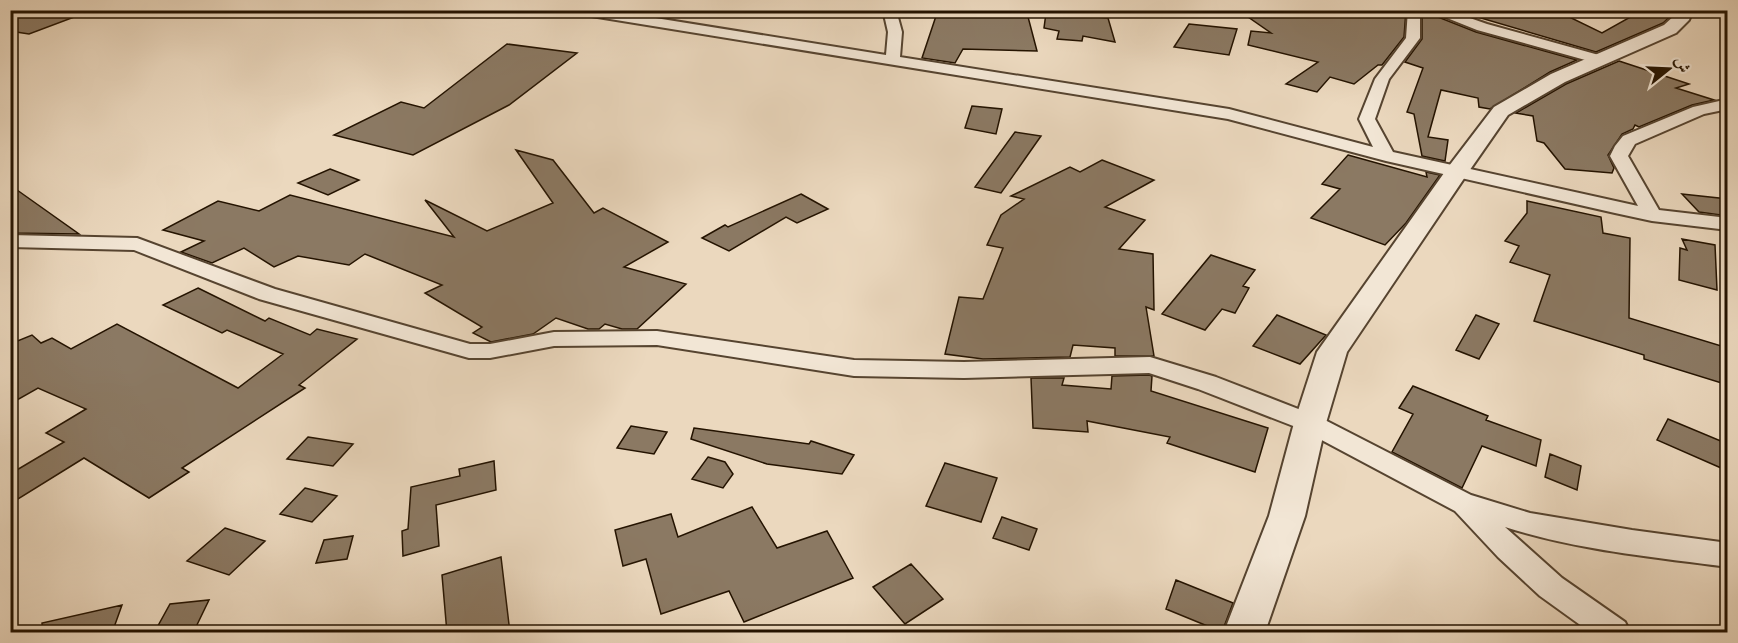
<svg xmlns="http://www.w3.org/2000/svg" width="1738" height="643" font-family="'Gentium Book Plus',Amiri,serif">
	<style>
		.building { fill: #8b7963; stroke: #241300; stroke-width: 1.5 }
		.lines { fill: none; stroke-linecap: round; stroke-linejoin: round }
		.minor-casing { stroke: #564430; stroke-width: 4 }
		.tertiary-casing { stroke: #564430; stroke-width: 4 }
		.minor { fill: #f2e6d5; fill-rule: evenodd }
		.tertiary { fill: #f2e6d5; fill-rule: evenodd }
	</style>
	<rect width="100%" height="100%" fill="#ebd8be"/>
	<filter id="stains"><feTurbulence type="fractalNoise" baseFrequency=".00333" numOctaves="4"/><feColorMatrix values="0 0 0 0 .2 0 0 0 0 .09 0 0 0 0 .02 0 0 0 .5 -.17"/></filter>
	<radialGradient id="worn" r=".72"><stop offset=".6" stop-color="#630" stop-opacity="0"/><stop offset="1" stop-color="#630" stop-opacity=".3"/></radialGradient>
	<!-- building -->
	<path class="building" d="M10 10H85V13L29 34 10 31Z
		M938 10 1027 13 1037 51 963 49 955 63 922 58Z
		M1238 10H1406L1404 37 1382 65H1378L1354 84 1330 77 1317 92 1286 84 1318 62 1248 45 1251 31 1271 33Z
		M1422 10 1428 15H1433L1476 32 1577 60 1550 72 1490 109 1479 107 1478 98 1441 90 1428 137 1448 140 1445 161 1422 156 1414 114 1407 112 1423 68 1405 62 1422 39Z
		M1521 10H1555L1602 33 1641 11 1674 13 1663 23 1596 52 1464 13Z
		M1046 13 1108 18 1115 42 1083 36 1082 41 1057 39 1059 31 1044 28Z
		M1189 24 1237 29 1229 55 1174 47Z
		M507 44 577 53 509 105 413 155 334 135 401 102 424 108Z
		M1619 61 1689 84 1676 88 1714 100 1692 105 1639 127 1635 125 1633 129 1622 134 1608 155 1614 168 1612 173 1565 169 1544 143 1537 141 1533 116 1516 113 1566 84Z
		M972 106 1002 109 996 134 965 128Z
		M1015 132 1041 136 1001 193 975 187Z
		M516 150 553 160 594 213 603 208 668 242 624 267 686 284 637 329H622L605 324 599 329H588L556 318 533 334 491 342 473 333 482 327 425 293 442 285 365 254 349 265 298 256 274 267 244 248 212 263 181 252 204 241 163 230 218 201 259 211 290 195 454 237 425 200 487 231 553 203Z
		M1348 155 1427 177 1426 172 1440 175 1406 223 1385 245 1311 218 1340 189 1322 184Z
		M1102 160 1154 180 1105 207 1145 220 1119 249 1153 254 1154 310 1146 307 1154 356H1115V348L1073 345 1070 357 983 359 945 354 959 297 983 299 1003 248 987 245 1001 215 1024 199 1011 196 1070 167 1080 172Z
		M330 169 359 180 328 195 298 183Z
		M10 185 79 234 10 233Z
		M801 194 828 209 797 223 786 217 729 251 702 238 725 225 728 227Z
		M1682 194 1728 199V216L1699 212Z
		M1527 201 1601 217 1603 233 1630 238 1629 318 1728 348V385L1644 359V355L1534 321 1550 275 1510 262 1519 246 1505 241 1527 213Z
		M1682 239 1715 245 1717 290 1679 280 1680 248 1687 250Z
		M1211 255 1255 270 1243 286 1249 288 1235 313 1222 309 1205 330 1162 314Z
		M198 288 265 321 269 318 310 335 317 329 357 339 299 385 305 388 182 468 189 472 149 498 84 458 10 504V474L64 442 46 433 86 409 38 388 10 404V344L32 335 41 343 52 338 71 349 117 324 238 388 283 354 227 330 222 333 163 305Z
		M1277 315 1326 335 1300 364 1253 346Z
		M1476 315 1499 324 1479 359 1456 350Z
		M1149 375 1152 376 1151 391 1268 428 1255 472 1167 443 1170 437 1087 421 1088 432 1033 428 1031 378H1064L1062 385 1111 389 1112 376Z
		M1413 386 1488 416 1486 420 1541 440 1536 466 1482 446 1462 488 1392 452 1413 414 1399 408Z
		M1668 419 1728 444V471L1657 440Z
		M631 426 667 432 654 454 617 448Z
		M694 428 809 444 811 441 854 455 842 474 767 464 691 439Z
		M308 437 353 444 333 466 287 459Z
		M1550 454 1581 466 1577 490 1545 477Z
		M708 457 725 462 733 474 723 488 692 479Z
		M494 461 496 490 436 505 439 546 403 556 402 531 408 529 411 487 460 476 459 469Z
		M945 463 997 478 981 522 926 506Z
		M305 488 337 496 312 522 280 514Z
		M752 507 777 548 827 531 853 578 744 622 729 591 661 614 646 559 623 566 615 530 671 514 678 537Z
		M1002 517 1037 529 1029 550 993 538Z
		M225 528 265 541 229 575 187 561Z
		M353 536 347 559 316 563 324 540Z
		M501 557 510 633H447L442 575Z
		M911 564 943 599 905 624 873 587Z
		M1176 580 1233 603 1222 632 1166 609Z
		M209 600 193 633H154L170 604Z
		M122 605 112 633H43L42 623Z"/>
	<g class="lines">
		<defs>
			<path id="minor" d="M573 10H606L886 55 888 32 883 10H896L902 32 900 57 1229 109 1373 147 1359 119 1375 79 1406 38 1408 10H1420V38L1389 79 1375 119 1393 152 1638 206 1610 156 1615 146 1623 136 1693 107 1728 99V109L1704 114 1635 144 1628 156 1659 210 1728 218V230L1652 221 1615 213 1386 161 1228 119 579 14Z
				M1427 10H1447L1487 24 1606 57 1608 60 1606 63H1596L1477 30Z
				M10 235 137 238 275 289 470 344H490L554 332 657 331 854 360 964 362 1150 357 1216 377 1319 417 1471 495 1530 513 1632 530 1728 543V567C1654 557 1576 550 1505 527L1562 578 1625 622 1630 632H1590L1540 596 1498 557 1455 511 1301 429 1198 389 1149 373 964 378 854 376 657 345 554 346 490 358H469L259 299 134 250 10 247Z"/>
			<path id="tertiary" d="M1677 10H1693L1689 20 1676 33 1565 82 1508 115 1467 174 1347 352 1326 423 1305 516 1265 632H1224L1269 516 1294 423 1317 352 1449 166 1494 107 1551 74 1664 25 1675 15Z"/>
		</defs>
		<!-- minor casing -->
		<use href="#minor" class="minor-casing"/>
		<!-- tertiary casing -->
		<use href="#tertiary" class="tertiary-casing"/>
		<!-- minor -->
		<use href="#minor" class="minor"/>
		<!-- tertiary -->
		<use href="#tertiary" class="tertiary"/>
	</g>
	<!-- margin -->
	<rect width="1738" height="643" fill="none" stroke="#ebd8be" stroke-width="36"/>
	<rect x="12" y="12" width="1714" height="619" fill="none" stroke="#241300" stroke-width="3"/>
	<rect x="18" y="18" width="1702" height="607" fill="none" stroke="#241300" stroke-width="1.5"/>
	<!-- north arrow -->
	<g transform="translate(1669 69) rotate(72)" stroke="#f2e6d5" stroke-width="4.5" paint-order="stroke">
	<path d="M0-4.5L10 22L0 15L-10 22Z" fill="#241300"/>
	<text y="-9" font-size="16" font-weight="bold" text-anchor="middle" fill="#241300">ش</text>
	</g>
	<rect width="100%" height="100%" filter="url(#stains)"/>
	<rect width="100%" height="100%" fill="url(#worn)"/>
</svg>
